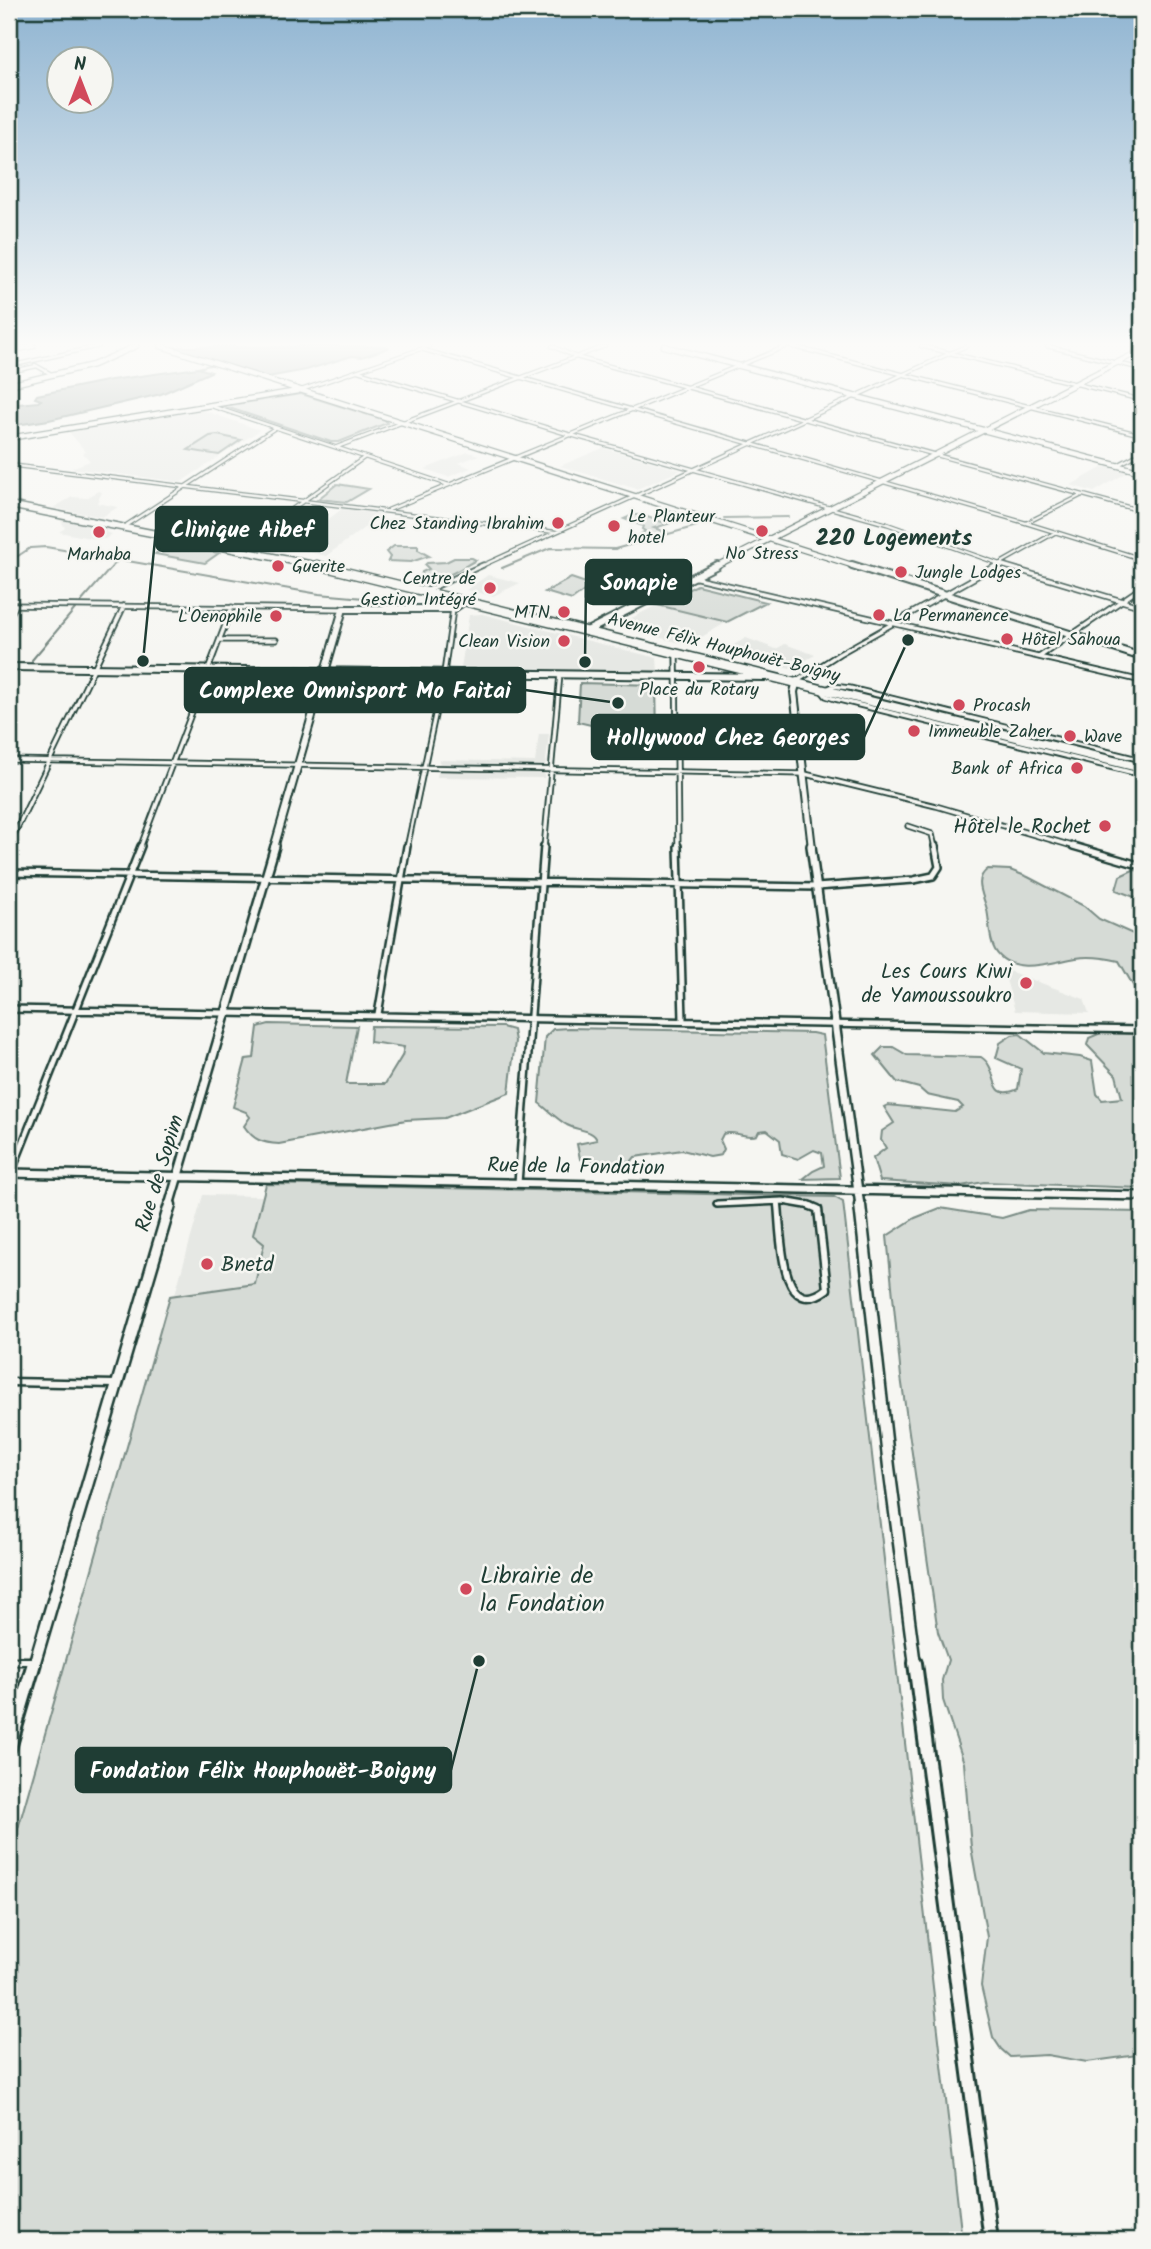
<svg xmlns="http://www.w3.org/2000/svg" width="1151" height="2249" font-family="Kalam,sans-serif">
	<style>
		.built { fill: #e6e8e4 }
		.green { fill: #d6dbd6; stroke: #7a8c85; stroke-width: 2 }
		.water { fill: #aab3ae; stroke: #72847d; stroke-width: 2 }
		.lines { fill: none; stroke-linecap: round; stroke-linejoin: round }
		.stream { stroke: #72847d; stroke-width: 2 }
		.street-far3-casing { stroke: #1f3d34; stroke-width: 5 }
		.street-far2-casing { stroke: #1f3d34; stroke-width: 7 }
		.street-far1-casing { stroke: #1f3d34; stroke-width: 10 }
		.street-casing { stroke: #1f3d34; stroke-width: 11 }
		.secondary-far4-casing { stroke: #1f3d34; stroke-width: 7 }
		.secondary-far3-casing { stroke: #1f3d34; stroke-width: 10 }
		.secondary-far2-casing { stroke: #1f3d34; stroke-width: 12 }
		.secondary-far1-casing { stroke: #1f3d34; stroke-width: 15 }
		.secondary-casing { stroke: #1f3d34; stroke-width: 18 }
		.highway-far1-casing { stroke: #1f3d34; stroke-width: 9 }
		.highway-casing { stroke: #1f3d34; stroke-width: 11 }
		.street-far3 { stroke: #f6f6f2; stroke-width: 2.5 }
		.street-far2 { stroke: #f6f6f2; stroke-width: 3.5 }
		.street-far1 { stroke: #f6f6f2; stroke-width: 5 }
		.street { stroke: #f6f6f2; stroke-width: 6 }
		.secondary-far4 { stroke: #f6f6f2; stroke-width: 4.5 }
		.secondary-far3 { stroke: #f6f6f2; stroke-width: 6 }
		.secondary-far2 { stroke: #f6f6f2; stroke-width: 7 }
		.secondary-far1 { stroke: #f6f6f2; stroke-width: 10 }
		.secondary { stroke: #f6f6f2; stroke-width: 12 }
		.highway-far1 { stroke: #f6f6f2; stroke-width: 6 }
		.highway { stroke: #f6f6f2; stroke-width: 8 }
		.poi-dot { fill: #d1495b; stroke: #f6f6f2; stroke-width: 2.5 }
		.labels { text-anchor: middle; stroke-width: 5; stroke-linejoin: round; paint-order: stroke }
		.far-poi-label { font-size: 18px; fill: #1f3d34; stroke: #f6f6f2; text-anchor: start }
		.far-street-label { font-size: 18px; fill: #1f3d34; stroke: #f6f6f2 }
		.poi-label { font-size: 21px; fill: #1f3d34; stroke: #f6f6f2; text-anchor: end }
		.street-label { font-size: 21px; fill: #1f3d34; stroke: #f6f6f2 }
		.far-district-label { font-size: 23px; font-weight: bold; fill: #1f3d34; stroke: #f6f6f2 }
		.near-poi-label { font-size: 24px; fill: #1f3d34; stroke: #f6f6f2; text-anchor: start }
		.leader { fill: none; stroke: #1f3d34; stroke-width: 2.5 }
		.callout-dot { fill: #1f3d34; stroke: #f6f6f2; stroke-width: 2.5 }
		.callout { fill: #1f3d34; stroke: #1f3d34; stroke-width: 2.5 }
		.callout-label { font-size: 23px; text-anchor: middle; font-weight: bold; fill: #fff }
	</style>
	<rect width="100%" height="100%" fill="#f6f6f2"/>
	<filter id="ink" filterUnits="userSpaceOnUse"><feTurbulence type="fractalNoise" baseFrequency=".0143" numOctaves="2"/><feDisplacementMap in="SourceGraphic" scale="14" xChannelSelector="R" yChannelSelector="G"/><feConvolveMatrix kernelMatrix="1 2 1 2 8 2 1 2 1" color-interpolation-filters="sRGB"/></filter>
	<g filter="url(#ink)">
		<!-- built -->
		<path class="built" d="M202 410 260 430 181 482 71 468 90 461 83 453 86 452 69 432Z
			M603 448 681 470 637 489 560 466Z
			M468 452 479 455 459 463 471 468 458 473 448 477 425 469Z
			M1105 466 1128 472 1094 492 1071 485Z
			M98 491 102 492 97 503 118 507 102 517 53 508 72 497 87 498Z
			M342 509 383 514 326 556 259 541 290 518 322 524Z
			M60 519 110 529 105 532 112 534 105 539H95L59 532 65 528Z
			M488 575 520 583 493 596 466 590Z
			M657 605 696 612 727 622 688 645 616 626Z
			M482 614 657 658 658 672 461 669 469 615Z
			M746 638 776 649 785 644 815 655 790 669 721 652Z
			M539 734H549L544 778 437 777 440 760 535 762Z
			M1003 969 1084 999 1089 1013 1015 1011Z
			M203 1195 262 1196 253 1234 264 1244 255 1284 175 1294Z"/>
		<!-- green -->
		<path class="green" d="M301 394 385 420 387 423 339 442H331L223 406Z
			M217 435 241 440 219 455 188 450 210 436Z
			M337 484 369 489 347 502 318 499Z
			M633 515H641L668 524 654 528 666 532 639 539 637 537 645 531 642 529 643 526 624 519Z
			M170 544 219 553 205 563 155 554Z
			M394 546H418V550L429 556 411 562 388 561 390 557 386 552Z
			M454 558H472L476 560C459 569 439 585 421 577L422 572 429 569 425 565 427 563 446 562Z
			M571 578 592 585 572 600 545 592Z
			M697 585 766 602 727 622 657 605Z
			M580 683 656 685 657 734 642 737 578 722Z
			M988 869 1010 870 1028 877 1084 906 1099 919 1142 938V1001L1119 961C1106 958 1089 956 1076 958 1052 962 1011 977 995 950 987 936 991 918 985 903 981 891 975 878 988 869Z
			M1133 870 1142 871V900L1116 890 1120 876Z
			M269 1024 357 1026 346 1084H385L402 1056 404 1047 370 1042 371 1026 502 1027 513 1030 515 1041 509 1093 445 1118 406 1120 279 1144C263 1143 254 1141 244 1126L250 1117 246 1112 233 1107 246 1059 254 1058 258 1027Z
			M569 1028 812 1033 822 1035 840 1178 803 1179 813 1171 824 1166 822 1153 814 1150 798 1159 782 1154 780 1140 767 1130 759 1131 757 1135C745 1139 735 1130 723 1134L720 1140 724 1149 721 1155 710 1157 682 1150 635 1157 631 1162 603 1166 580 1159 577 1144 597 1140C593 1129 578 1131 567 1125 557 1119 548 1110 539 1103L545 1037 553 1029Z
			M1103 1032 1142 1034V1188L984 1182 961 1186 880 1181 873 1158 886 1148 881 1140 882 1131 894 1123 884 1107 888 1105 955 1112 963 1107 958 1102 927 1095 919 1088 897 1082 875 1055 883 1047H893L907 1055 981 1057C1001 1069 986 1103 1018 1089L1021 1069 996 1058 1000 1043 1012 1035 1020 1034 1044 1053 1080 1057 1092 1061 1097 1094 1102 1100 1122 1098 1116 1075 1087 1045 1089 1038Z
			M266 1184 834 1197 843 1202 962 2240H9V1860L170 1296 255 1284 264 1244 253 1235Z
			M940 1208 1002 1218 1029 1210 1142 1212V2057L1137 2055 1087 2062 1047 2055 1010 2057 1001 2049 993 2037 981 1986 987 1937 971 1847 964 1763 943 1700 942 1680 948 1660 938 1632 927 1557 901 1377 887 1236 915 1218Z"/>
		<!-- water -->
		<path class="water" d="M385 346 388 348 362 357 352 356 306 370 268 377 170 347Z
			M198 368 211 372 161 394 49 420 9 426V405L38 402 41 400 35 398 37 395 111 380Z"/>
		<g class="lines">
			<!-- stream -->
			<path class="stream" d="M198 368 214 364
				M724 518 788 517
				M9 562 30 548 46 547 319 594 410 602
				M502 568 550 548 615 549 697 526
				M81 602 117 561
				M32 660 75 609"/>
			<defs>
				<path id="street-far3" d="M552 346 576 357 1142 511
					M791 346 1142 435
					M921 346 1142 400
					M1047 346 1142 369
					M421 349 1026 523 1142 559
					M14 365 99 346
					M35 365 53 375
					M358 371 571 435 887 524 1008 567
					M9 372 37 366
					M301 390 429 346
					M211 406 449 485
					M337 447 605 346
					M9 465 555 532
					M1116 466 1142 452
					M388 510 787 346
					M1026 523 1082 495
					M125 526 275 428
					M239 547 365 457
					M479 567 966 346
					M994 567 1056 532"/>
				<path id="street-far2" d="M1002 565 1142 607
					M693 577 1142 681
					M428 590 483 565
					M9 605 343 609
					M9 617 16 605
					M221 640H276
					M676 653 678 848
					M1039 657 1142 587
					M797 681 839 654 997 565
					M9 760 805 774 936 806 1079 848
					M1142 760 850 688 833 686 822 691 826 696 835 699 1142 775
					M908 826 932 834 935 848
					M9 845 124 606
					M140 848 232 607
					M407 848 444 673 453 609
					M544 848 560 674"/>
				<path id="street-far1" d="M678 846 683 1020
					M1073 846 1142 866
					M9 873 816 887 914 880 933 876 939 867 935 846
					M9 1009 1142 1030
					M378 1014 407 846
					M9 1178 141 846
					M518 1183 544 846
					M778 1202V1206
					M717 1204 783 1201 812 1206"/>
				<path id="street" d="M778 1205C781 1230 779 1325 827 1289L818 1209 808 1205
					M9 1382 116 1384
					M9 1661H34"/>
				<path id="secondary-far4" d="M161 346 858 567
					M664 346 1142 472
					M9 351 33 346
					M9 385 93 365 136 346
					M9 438 298 391
					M714 567 1142 350"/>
				<path id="secondary-far3" d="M852 565 1142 657
					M589 630 717 565
					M9 667 765 677
					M797 681 794 692 812 848
					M274 848 343 609H453L466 600"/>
				<path id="secondary-far2" d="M811 846 860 1206
					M9 1173 1142 1196
					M169 1206 275 846"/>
				<path id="secondary-far1" d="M860 1205 889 1467 915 1665
					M34 1665 170 1205"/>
				<path id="secondary" d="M915 1663 991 2240
					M9 1748 34 1663"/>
				<path id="highway-far1" d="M9 505 324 567"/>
				<path id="highway" d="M317 565 1142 768"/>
			</defs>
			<!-- street-far3 casing -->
			<use href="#street-far3" class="street-far3-casing"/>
			<!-- street-far2 casing -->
			<use href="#street-far2" class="street-far2-casing"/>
			<!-- street-far1 casing -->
			<use href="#street-far1" class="street-far1-casing"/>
			<!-- street casing -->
			<use href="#street" class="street-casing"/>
			<!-- secondary-far4 casing -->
			<use href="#secondary-far4" class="secondary-far4-casing"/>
			<!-- secondary-far3 casing -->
			<use href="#secondary-far3" class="secondary-far3-casing"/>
			<!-- secondary-far2 casing -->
			<use href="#secondary-far2" class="secondary-far2-casing"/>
			<!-- secondary-far1 casing -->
			<use href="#secondary-far1" class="secondary-far1-casing"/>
			<!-- secondary casing -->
			<use href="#secondary" class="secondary-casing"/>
			<!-- highway-far1 casing -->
			<use href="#highway-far1" class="highway-far1-casing"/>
			<!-- highway casing -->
			<use href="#highway" class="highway-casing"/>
			<!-- street-far3 -->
			<use href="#street-far3" class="street-far3"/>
			<!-- street-far2 -->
			<use href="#street-far2" class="street-far2"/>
			<!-- street-far1 -->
			<use href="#street-far1" class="street-far1"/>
			<!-- street -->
			<use href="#street" class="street"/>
			<!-- secondary-far4 -->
			<use href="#secondary-far4" class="secondary-far4"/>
			<!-- secondary-far3 -->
			<use href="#secondary-far3" class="secondary-far3"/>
			<!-- secondary-far2 -->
			<use href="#secondary-far2" class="secondary-far2"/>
			<!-- secondary-far1 -->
			<use href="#secondary-far1" class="secondary-far1"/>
			<!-- secondary -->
			<use href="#secondary" class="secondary"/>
			<!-- highway-far1 -->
			<use href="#highway-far1" class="highway-far1"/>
			<!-- highway -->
			<use href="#highway" class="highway"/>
		</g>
	</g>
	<!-- sky -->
	<linearGradient id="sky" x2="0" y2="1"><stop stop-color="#8fb4d1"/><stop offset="0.52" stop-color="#fbfbf9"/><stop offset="1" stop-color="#fbfbf9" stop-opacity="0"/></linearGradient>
	<rect width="1151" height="661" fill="url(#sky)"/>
	<!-- markers -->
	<g class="poi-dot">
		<circle cx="558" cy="523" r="7"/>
		<circle cx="614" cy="526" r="7"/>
		<circle cx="762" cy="531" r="7"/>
		<circle cx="99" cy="532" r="7"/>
		<circle cx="278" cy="566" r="7"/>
		<circle cx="901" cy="572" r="7"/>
		<circle cx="490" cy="588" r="7"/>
		<circle cx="564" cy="612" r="7"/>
		<circle cx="879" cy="615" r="7"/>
		<circle cx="276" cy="616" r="7"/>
		<circle cx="1007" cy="639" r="7"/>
		<circle cx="564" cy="641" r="7"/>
		<circle cx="699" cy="667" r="7"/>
		<circle cx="959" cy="705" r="7"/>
		<circle cx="914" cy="731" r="7"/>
		<circle cx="1070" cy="736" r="7"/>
		<circle cx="1077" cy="768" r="7"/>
		<circle cx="1105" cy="826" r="7"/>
		<circle cx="1026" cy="983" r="7"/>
		<circle cx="207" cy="1264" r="7"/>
		<circle cx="466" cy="1589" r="7"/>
	</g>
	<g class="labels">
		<!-- far-poi labels -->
		<g class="far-poi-label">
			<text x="628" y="522">Le Planteur<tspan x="628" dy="21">hotel</tspan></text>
			<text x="544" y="529" text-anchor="end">Chez Standing Ibrahim</text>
			<text x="762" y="559" text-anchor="middle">No Stress</text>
			<text x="99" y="560" text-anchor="middle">Marhaba</text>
			<text x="292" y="572">Guerite</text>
			<text x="915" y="578">Jungle Lodges</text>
			<text x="476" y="584" text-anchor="end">Centre de<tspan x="476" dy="21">Gestion Intégré</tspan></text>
			<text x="550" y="618" text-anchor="end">MTN</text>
			<text x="893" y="621">La Permanence</text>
			<text x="262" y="622" text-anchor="end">L'Oenophile</text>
			<text x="1021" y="645">Hôtel Sahoua</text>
			<text x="550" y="647" text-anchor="end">Clean Vision</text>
			<text x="699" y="695" text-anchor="middle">Place du Rotary</text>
			<text x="973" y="711">Procash</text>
			<text x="928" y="737">Immeuble Zaher</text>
			<text x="1084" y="742">Wave</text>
			<text x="1063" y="774" text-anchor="end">Bank of Africa</text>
		</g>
		<!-- far-street labels -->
		<g class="far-street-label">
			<text transform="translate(724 647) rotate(14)" y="6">Avenue Félix Houphouët-Boigny</text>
		</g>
		<!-- poi labels -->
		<g class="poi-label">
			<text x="1091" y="833">Hôtel le Rochet</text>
			<text x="1012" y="978">Les Cours Kiwi<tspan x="1012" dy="24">de Yamoussoukro</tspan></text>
			<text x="221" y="1271" text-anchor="start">Bnetd</text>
		</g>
		<!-- street labels -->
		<g class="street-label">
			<text transform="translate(576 1166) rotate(1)" y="7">Rue de la Fondation</text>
			<text transform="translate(159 1173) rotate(-73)" y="7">Rue de Sopim</text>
		</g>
		<!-- far-district labels -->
		<g class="far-district-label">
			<text x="894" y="545">220 Logements</text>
		</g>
		<!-- near-poi labels -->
		<g class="near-poi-label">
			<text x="480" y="1583">Librairie de<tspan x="480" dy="28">la Fondation</tspan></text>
		</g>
	</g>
	<!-- callouts -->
	<path class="leader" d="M143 661L156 529M585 662L586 582M618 703L525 690M908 640L864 737M479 1661L451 1770"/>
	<g class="callout-dot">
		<circle cx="143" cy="661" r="7"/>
		<circle cx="585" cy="662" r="7"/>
		<circle cx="618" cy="703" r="7"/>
		<circle cx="908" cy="640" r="7"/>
		<circle cx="479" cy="1661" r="7"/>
	</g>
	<g class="callout">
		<rect x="156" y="507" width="171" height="44" rx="7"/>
		<rect x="586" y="560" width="105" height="44" rx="7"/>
		<rect x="185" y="668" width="340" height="44" rx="7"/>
		<rect x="592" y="715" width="272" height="44" rx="7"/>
		<rect x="76" y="1748" width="375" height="44" rx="7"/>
	</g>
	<g class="callout-label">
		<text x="242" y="537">Clinique Aibef</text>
		<text x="639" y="590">Sonapie</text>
		<text x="355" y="698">Complexe Omnisport Mo Faitai</text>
		<text x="728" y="745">Hollywood Chez Georges</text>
		<text x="263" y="1778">Fondation Félix Houphouët-Boigny</text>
	</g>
	<!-- margin -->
	<rect width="1151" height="2249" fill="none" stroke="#f6f6f2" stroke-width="35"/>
	<rect x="18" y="18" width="1116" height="2214" fill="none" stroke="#1f3d34" stroke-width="2.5" filter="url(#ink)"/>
	<!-- north arrow -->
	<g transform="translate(80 80)"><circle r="33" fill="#f6f6f2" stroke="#a0aca6" stroke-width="2"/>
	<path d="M0-5L12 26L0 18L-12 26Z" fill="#d1495b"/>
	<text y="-10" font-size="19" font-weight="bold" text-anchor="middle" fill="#1f3d34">N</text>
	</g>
</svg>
